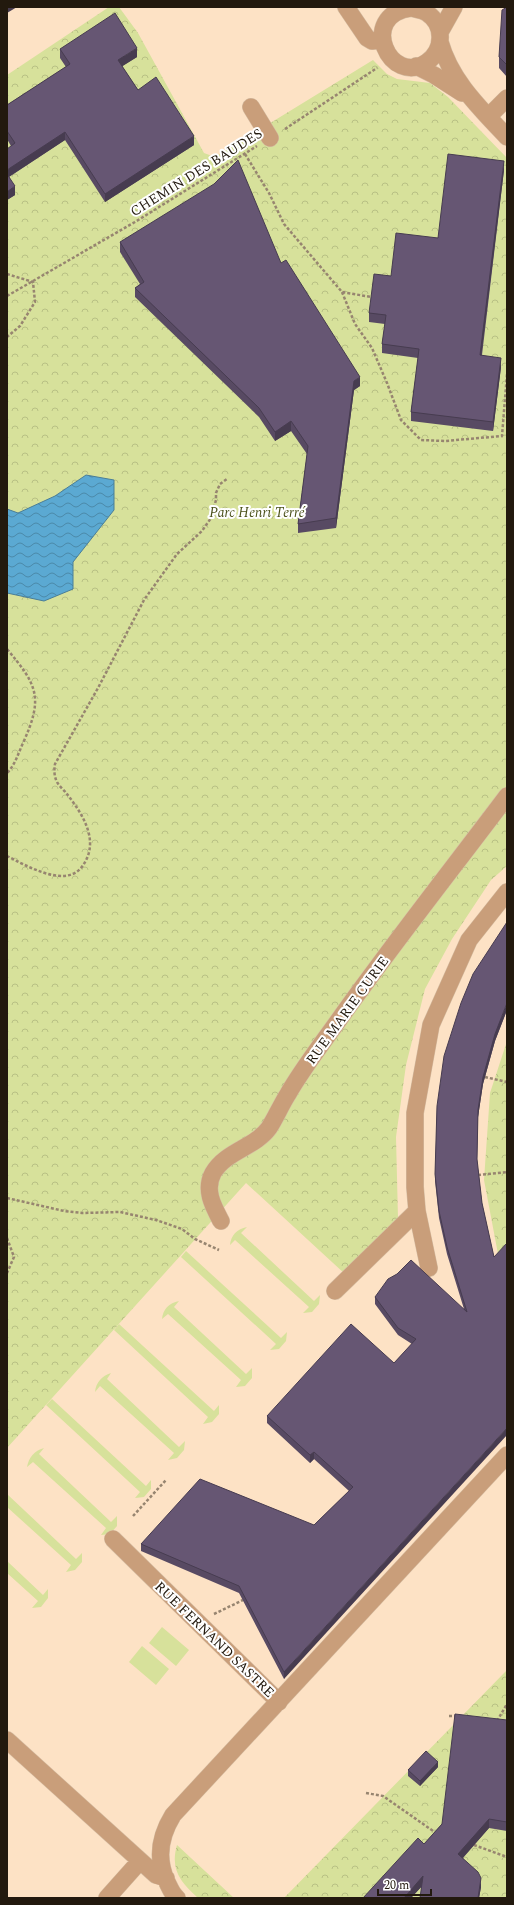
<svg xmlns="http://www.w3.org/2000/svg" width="514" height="1905" font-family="Spectral,serif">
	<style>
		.grass { fill: #d7e19b }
		.park { fill: url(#park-crowns) }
		.water { fill: url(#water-waves); stroke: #4a7e97 }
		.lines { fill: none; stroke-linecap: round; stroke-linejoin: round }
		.minor-casing { stroke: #d6bea4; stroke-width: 18 }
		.path { stroke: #978570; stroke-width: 2.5; stroke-dasharray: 3 2; stroke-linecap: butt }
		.minor { stroke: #c99e7a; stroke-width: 17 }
		.wall { fill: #584a63 }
		.shaded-wall { fill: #473c50 }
		.building { fill: #665673; stroke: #473c50 }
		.labels { text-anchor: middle; stroke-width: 4; stroke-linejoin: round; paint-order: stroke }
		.street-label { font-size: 14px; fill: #22190e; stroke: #fff }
		.park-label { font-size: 14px; font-style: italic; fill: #4b511a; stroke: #fff }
	</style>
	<defs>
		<pattern id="park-crowns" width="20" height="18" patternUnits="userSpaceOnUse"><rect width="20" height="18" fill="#d7e19b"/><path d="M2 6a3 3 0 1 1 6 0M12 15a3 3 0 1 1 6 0" fill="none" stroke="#b8c084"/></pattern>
		<pattern id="water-waves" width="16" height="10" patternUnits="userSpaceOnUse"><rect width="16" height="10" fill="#5ba9d2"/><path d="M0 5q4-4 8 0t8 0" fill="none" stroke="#4b89a9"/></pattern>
	</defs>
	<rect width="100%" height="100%" fill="#fde2c5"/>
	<!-- grass -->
	<path class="grass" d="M247 1227 241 1233 314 1301 320 1295 319 1304 312 1312 303 1313 309 1307 235 1240 230 1245C231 1235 237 1229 247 1227Z
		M186 1251 281 1338 287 1332 286 1341 279 1349 270 1350 276 1344 181 1257Z
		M179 1301 174 1307 246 1374 252 1368V1378L245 1386 236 1387 241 1380 168 1314 162 1319C163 1309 169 1303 179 1301Z
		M119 1324 214 1411 219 1405V1414L212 1422 203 1424 208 1417 114 1330Z
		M111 1373 107 1379 179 1447 185 1441 184 1450 177 1458 168 1460 174 1453 100 1386 95 1392C96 1382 102 1376 111 1373Z
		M52 1399 146 1486 151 1480V1489L144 1497 135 1498 140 1492 46 1405Z
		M44 1448 39 1454 111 1522 117 1516V1526L110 1534 101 1535 106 1528 33 1462 27 1467C29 1457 34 1451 44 1448Z
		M7 1494 76 1559 82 1553V1562L75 1570 66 1572 71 1565 7 1507Z
		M7 1561 43 1595 48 1589V1598L41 1607 32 1608 38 1601 7 1573Z
		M162 1627 189 1650 176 1666 149 1643Z
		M142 1646 169 1669 156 1685 129 1662Z"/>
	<!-- park -->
	<path class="park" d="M109 7H119L138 33 204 153 215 157 373 60 387 74 397 79 430 83 448 97 507 158V866L491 880 452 939 425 989 406 1065 396 1137 398 1218 345 1274 246 1183 7 1448V75Z
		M507 1041V1245L498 1254 484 1180 490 1093Z
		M507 1670V1898H284Z
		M177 1845 234 1898H198C180 1882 170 1869 177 1845Z"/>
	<!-- water -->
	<path class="water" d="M86 475 114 480V510L73 562V589L44 601 7 593V509L18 513 55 496Z"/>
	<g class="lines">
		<defs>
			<path id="minor" d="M346 7 367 38 372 41 382 40
				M409 7C415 10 421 9 427 13 445 25 444 50 427 62 390 88 357 15 411 8
				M440 32 454 7
				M440 42C451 81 480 108 507 137
				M416 66 434 75 462 93
				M251 107 270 138
				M488 117 507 98
				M221 1221C213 1206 204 1190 213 1173 226 1151 254 1148 269 1128 276 1117 281 1105 288 1094 304 1066 325 1040 343 1014 396 940 452 869 507 796
				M429 1268 417 1211 415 1187V1113L431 1025 469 940 507 892
				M335 1291 417 1211
				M113 1539 279 1702
				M7 1740 156 1875 166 1878
				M107 1898 140 1861
				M177 1898C172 1894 170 1888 167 1882 156 1859 160 1836 173 1815L507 1455"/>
		</defs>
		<!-- minor casing -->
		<use href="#minor" class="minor-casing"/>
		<!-- path -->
		<path class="path" d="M285 129 377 68
			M245 154 269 193 284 224 342 292 371 297
			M7 274 33 282 35 302 20 326 7 337
			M342 292 355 324 372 348 387 383 401 420 421 440 445 441 502 436 507 374
			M7 296 135 222 257 146
			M7 649C37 685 44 697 23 743 18 754 15 765 7 773
			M7 856C25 865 64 888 81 868 101 843 84 816 67 794 64 790 59 786 57 782 54 776 54 770 55 764L98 688 144 600 177 554 202 531 211 518 216 500V493L220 484 227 479
			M485 1077 507 1082
			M478 1175 507 1172
			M7 1198 64 1211 82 1213 120 1212 156 1220 182 1229 195 1239 219 1250
			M7 1238 14 1257 7 1273
			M133 1516 166 1480
			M214 1614 243 1600
			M449 1716H457
			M497 1721 507 1704
			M366 1793 383 1796 436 1833
			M474 1845 507 1857"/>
		<!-- minor -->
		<use href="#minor" class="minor"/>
	</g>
	<!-- wall -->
	<path class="wall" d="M507 7V77L499 68V57Z
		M60 49 137 57 122 66 138 90 194 145 105 202 65 140 9 177 15 195 7 200 11 146 7 139V105L66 67 60 58Z
		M504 170 482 355 501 367 493 431 411 421V412L418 358 382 353V344L385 324 369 322V313L391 276 438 238Z
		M120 242 281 263 360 386 354 390 336 528 298 533V524L307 454 291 431 275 441 259 417 135 297V288L140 284 120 252Z
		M507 1010 495 1041 483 1084 478 1117 477 1160 482 1203 494 1257 284 1679 239 1593 141 1551V1544L314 1525 349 1491 314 1459 310 1463 267 1423V1416L394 1363 412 1344 398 1335 375 1304V1297L464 1309 447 1254 439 1218 435 1181 437 1106Z
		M507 1720V1831L489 1828 463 1858 481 1887 479 1898H420L422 1886 411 1898H363L424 1844 442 1824Z
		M438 1767 420 1786 408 1776V1770Z"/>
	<!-- shaded-wall -->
	<path class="shaded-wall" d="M7 7H17L7 13Z
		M137 48V57L118 69V60Z
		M65 132V140L7 178V170Z
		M194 136V145L105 202V194Z
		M504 161V170L480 365V355Z
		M15 186V195L7 200V192Z
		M501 358V367L493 431V422Z
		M360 377V386L354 390 336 528V518L354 381Z
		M291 421V431L275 441V432Z
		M507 1003V1010L495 1041 483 1084 478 1117V1110L483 1077 495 1034Z
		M507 1428V1435L284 1679V1672Z
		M314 1452V1459L310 1463V1455Z
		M438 1762V1767L420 1786V1781Z
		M489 1819V1828L458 1863V1854Z
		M423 1876V1885L411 1898H404Z
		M481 1878V1887L479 1898H478Z"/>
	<!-- building -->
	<path class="building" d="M507 7V65L499 57 502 10Z
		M115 13 137 48 118 60 138 90 156 77 194 136 105 194 65 132 7 170V149L15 143 7 131V105L70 64 60 49Z
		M448 154 504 161 480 355 501 358 493 422 411 412 419 349 382 344 386 315 369 313 374 274 391 276 396 233 438 238Z
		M238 160 281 263 286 260 360 377 354 381 336 518 298 524 308 446 291 421 275 432 259 408 135 288 144 282 120 242 214 184Z
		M7 174 15 186 7 192Z
		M507 922V1003L495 1034 483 1077 478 1110 477 1159 482 1203 494 1257 507 1243V1428L284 1672 239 1586 141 1544 200 1479 314 1525 353 1487 314 1452 310 1455 267 1416 351 1324 394 1363 416 1339 398 1328 375 1297 388 1279 397 1274 411 1260 467 1312 447 1247 439 1211 435 1174 437 1106 444 1056 461 1003 473 974Z
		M455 1714 507 1720V1822L489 1819 458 1854 478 1872 481 1878 478 1898H420L423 1876 404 1898H363L418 1838 424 1844 442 1824Z
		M426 1751 438 1762 420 1781 408 1770Z"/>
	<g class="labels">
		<!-- street labels -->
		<g class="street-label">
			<text transform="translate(196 172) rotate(-32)" y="5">CHEMIN DES BAUDES</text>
			<text transform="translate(347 1010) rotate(-54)" y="5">RUE MARIE CURIE</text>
			<text transform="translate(215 1639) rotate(44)" y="5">RUE FERNAND SASTRE</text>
		</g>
		<!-- park labels -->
		<g class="park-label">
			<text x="257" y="517">Parc Henri Terré</text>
		</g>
	</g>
	<!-- border -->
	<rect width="514" height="1905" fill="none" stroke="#22190e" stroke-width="16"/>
	<!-- scale -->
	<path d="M378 1889v6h53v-6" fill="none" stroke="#22190e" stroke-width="2"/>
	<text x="384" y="1889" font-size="12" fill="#22190e" stroke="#ffffff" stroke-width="3" paint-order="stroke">20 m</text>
</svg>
